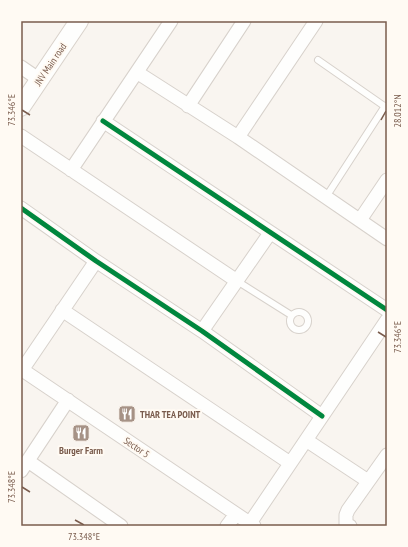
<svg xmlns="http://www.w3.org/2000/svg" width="408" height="547" font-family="'PT Sans Narrow',sans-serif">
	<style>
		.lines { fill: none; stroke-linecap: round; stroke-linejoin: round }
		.lane-casing { stroke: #d7d1cb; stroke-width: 8 }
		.street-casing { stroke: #d7d1cb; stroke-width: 15 }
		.secondary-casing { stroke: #d9d2cb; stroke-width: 20 }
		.lane { stroke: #fefefd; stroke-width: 6 }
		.street { stroke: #fefefd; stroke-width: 13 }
		.secondary { stroke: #fefefd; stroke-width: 18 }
		.cycleway-casing { stroke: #fffaf3; stroke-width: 8 }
		.cycleway { stroke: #00873e; stroke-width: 5 }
		.ticks { fill: none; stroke: #7a5c4d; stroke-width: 1.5 }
		.labels { text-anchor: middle; stroke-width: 4; stroke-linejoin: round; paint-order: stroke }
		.street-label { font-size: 10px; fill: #7a5c4d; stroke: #fffaf3 }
		.poi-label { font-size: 10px; font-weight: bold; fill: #7a5c4d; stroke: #fffaf3; text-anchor: start }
		.neatline { fill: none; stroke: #7a5c4d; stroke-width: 1.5 }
		.ticks-label { font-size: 10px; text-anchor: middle; fill: #7a5c4d }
	</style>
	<rect width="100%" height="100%" fill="#f9f5f0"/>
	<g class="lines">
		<defs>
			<path id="lane" d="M318 60 387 108
				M326 197 385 106
				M237 281 291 315
				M290 321a9 9 0 1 1 18 0a9 9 0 1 1-18 0Z"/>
			<path id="street" d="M21 67 40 80
				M138 73 238 137 387 239
				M188 106 244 21
				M103 121 387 310
				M21 136 237 281
				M238 137 316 21
				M71 170 171 21
				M21 208 96 261 202 331 322 416
				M360 220 387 180
				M62 310 290 463
				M202 331 270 233
				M21 369 254 526
				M22 370 96 261
				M306 440 368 481
				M28 461 121 526
				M21 471 68 400
				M250 523 387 320
				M227 526 236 514
				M350 526 346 524V515L348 510 387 455"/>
			<path id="secondary" d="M21 107 79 21"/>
		</defs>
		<!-- lane casing -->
		<use href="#lane" class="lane-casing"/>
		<!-- street casing -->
		<use href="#street" class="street-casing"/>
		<!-- secondary casing -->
		<use href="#secondary" class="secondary-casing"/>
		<!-- lane -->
		<use href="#lane" class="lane"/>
		<!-- street -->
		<use href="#street" class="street"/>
		<!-- secondary -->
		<use href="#secondary" class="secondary"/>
		<defs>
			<path id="cycleway" d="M103 121 387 310
				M21 208 96 261 202 331 322 416"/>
		</defs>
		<!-- cycleway casing -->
		<use href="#cycleway" class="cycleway-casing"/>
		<!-- cycleway -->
		<use href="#cycleway" class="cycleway"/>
	</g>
	<!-- ticks -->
	<path class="ticks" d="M22 110 30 115M381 120 386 111M378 332 386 337M22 487 30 492M75 520 84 525"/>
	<!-- icons -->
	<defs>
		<symbol id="restaurant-square" viewBox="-11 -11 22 22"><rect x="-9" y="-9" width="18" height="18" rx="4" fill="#a69286" stroke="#fffaf3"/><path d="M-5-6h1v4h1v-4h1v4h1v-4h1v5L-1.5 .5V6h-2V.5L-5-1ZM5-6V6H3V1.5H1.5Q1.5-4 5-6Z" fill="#fff"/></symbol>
	</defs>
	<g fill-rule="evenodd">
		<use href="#restaurant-square" x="117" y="404" width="20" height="20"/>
		<use href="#restaurant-square" x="71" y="423" width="20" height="20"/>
	</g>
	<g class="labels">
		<!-- street labels -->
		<g class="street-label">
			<text transform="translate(50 64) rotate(-56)" y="4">JNV Main road</text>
			<text transform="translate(137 447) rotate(34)" y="4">Sector 5</text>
		</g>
		<!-- poi labels -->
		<g class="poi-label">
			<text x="140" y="418">THAR TEA POINT</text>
			<text x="81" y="454" text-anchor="middle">Burger Farm</text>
		</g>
	</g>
	<!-- border -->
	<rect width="408" height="547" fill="none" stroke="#fffaf3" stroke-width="44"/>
	<rect x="22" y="22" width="364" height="503" class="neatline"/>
	<g class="ticks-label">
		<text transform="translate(11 110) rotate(-90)" y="4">73.346°E</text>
		<text transform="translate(397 111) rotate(-90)" y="4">28.012°N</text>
		<text transform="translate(397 337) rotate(-90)" y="4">73.346°E</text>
		<text transform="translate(11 487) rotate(-90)" y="4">73.348°E</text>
		<text x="84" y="540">73.348°E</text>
	</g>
</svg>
